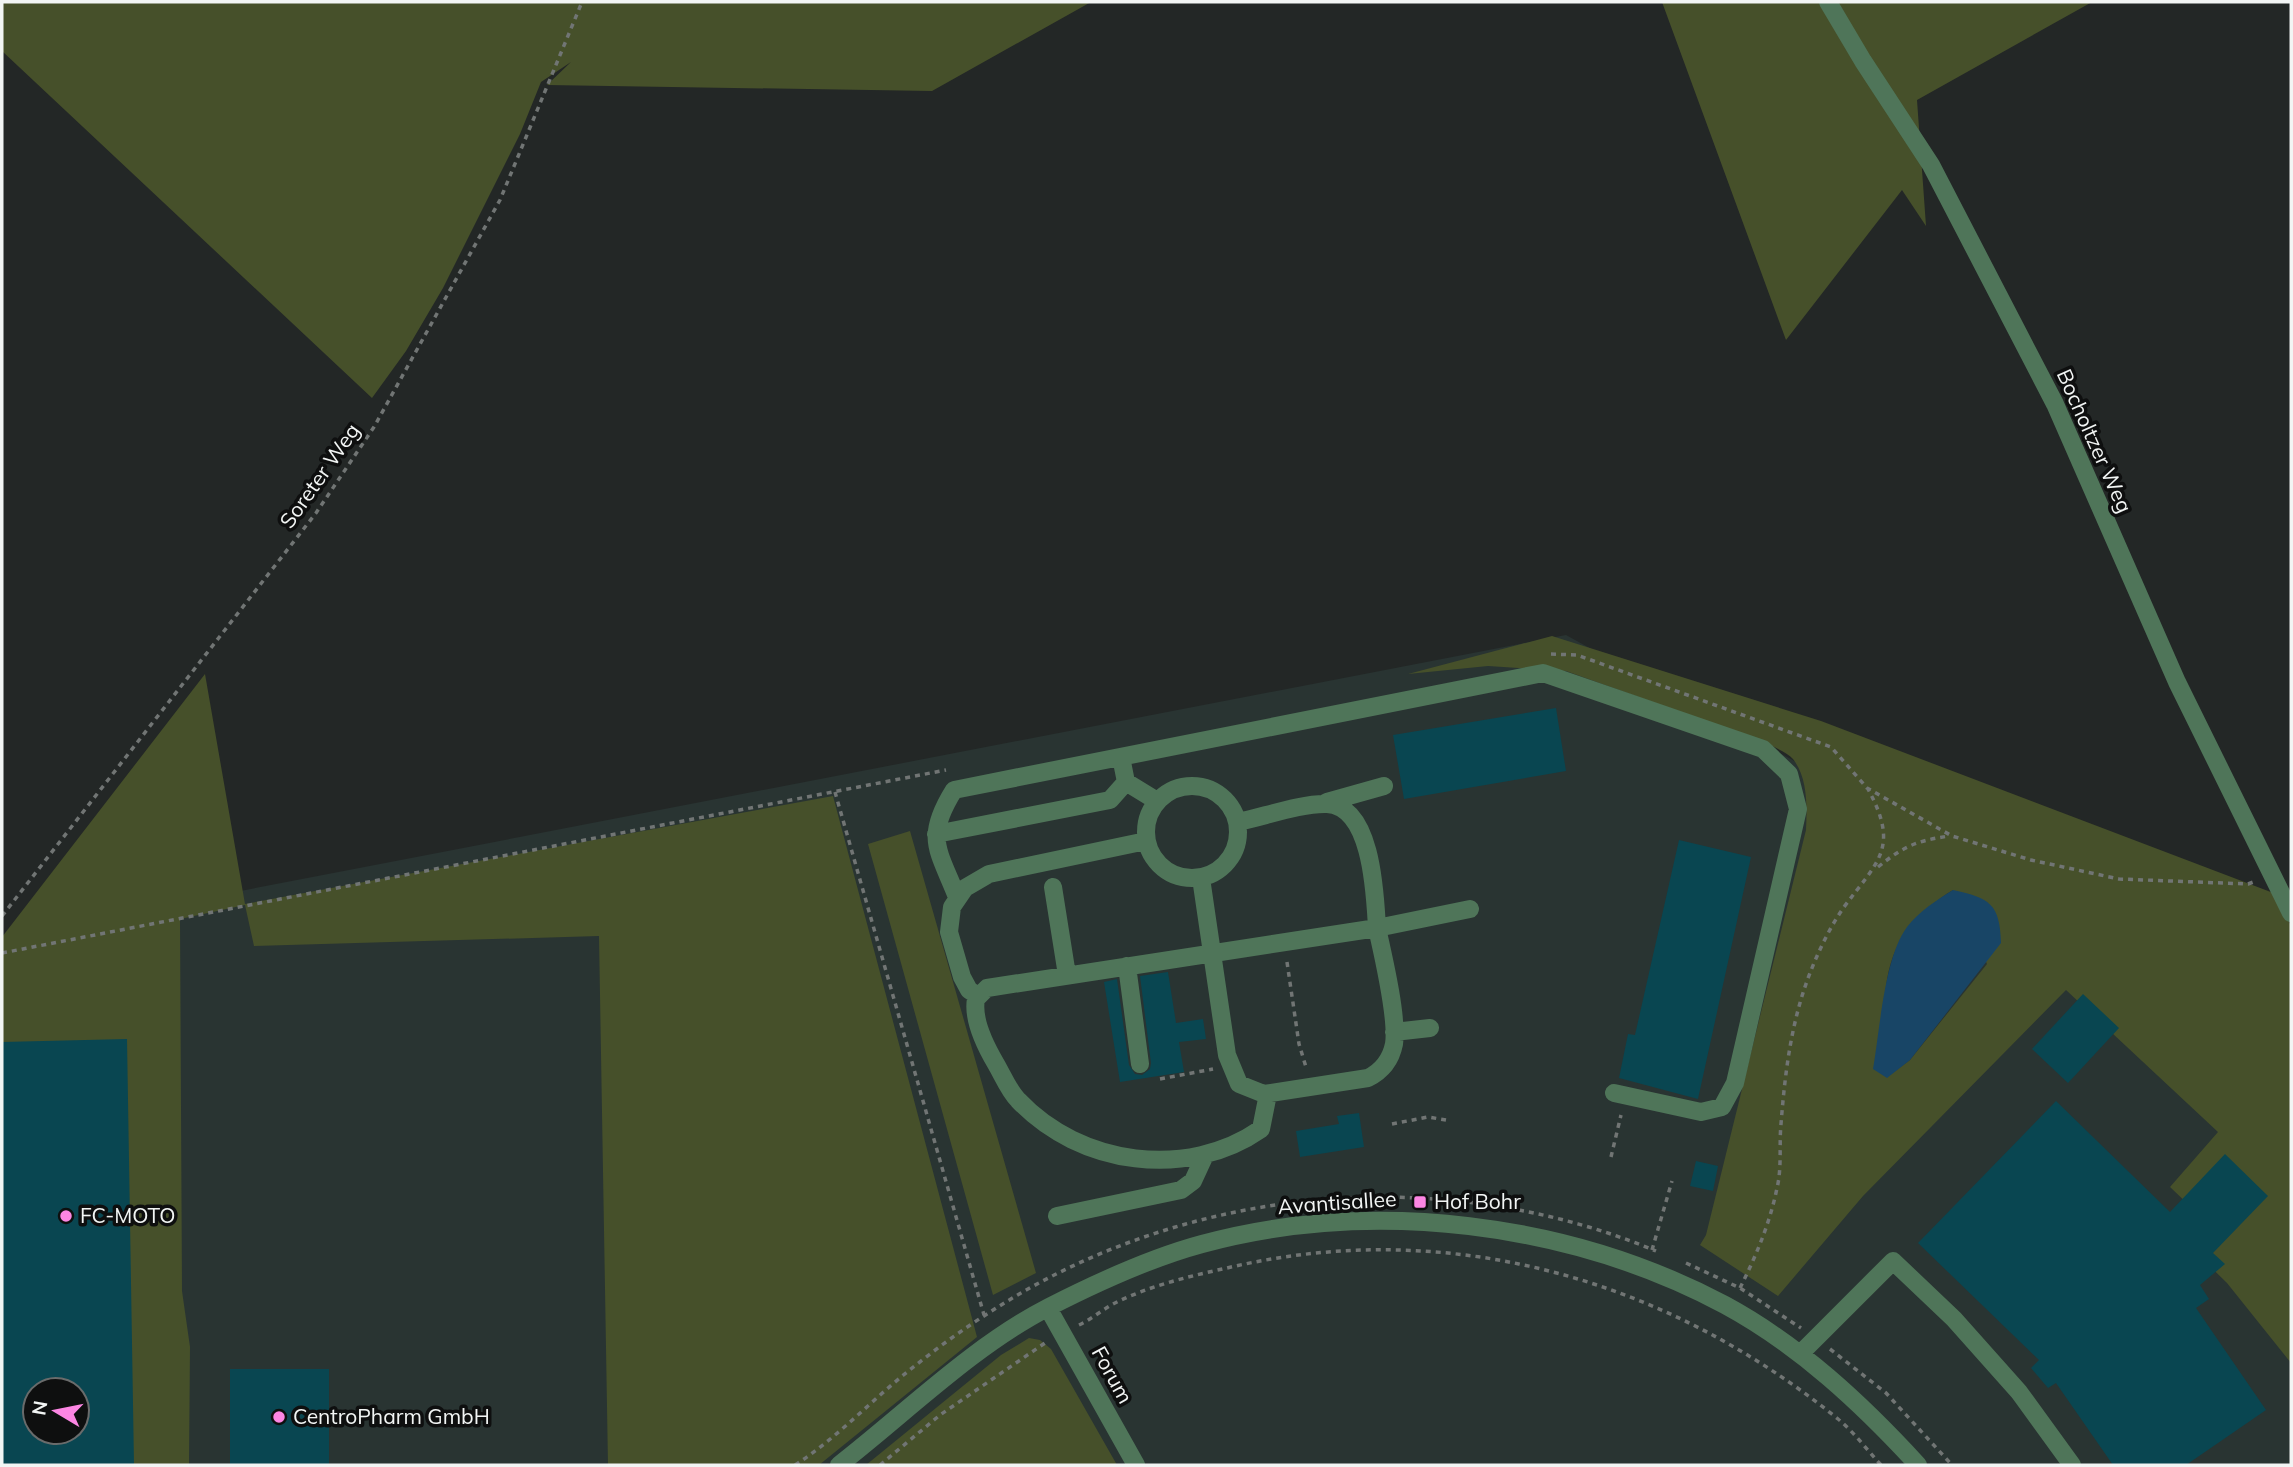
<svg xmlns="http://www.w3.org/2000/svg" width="2293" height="1467" font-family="Mulish,sans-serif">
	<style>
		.built { fill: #293432; fill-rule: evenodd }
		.green { fill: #46502a; fill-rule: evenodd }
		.water { fill: #184566 }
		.building { fill: #094651; fill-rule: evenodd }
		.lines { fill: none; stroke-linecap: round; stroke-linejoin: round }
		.path { stroke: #717574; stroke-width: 3.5; stroke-dasharray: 5 5; stroke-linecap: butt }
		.minor { stroke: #4f7559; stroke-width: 18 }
		.poi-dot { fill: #fc86e3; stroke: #0e0f0f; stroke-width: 2.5 }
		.labels { text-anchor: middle; stroke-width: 7; stroke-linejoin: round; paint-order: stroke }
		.street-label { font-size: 21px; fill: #f2f5f4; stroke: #0e0f0f }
		.poi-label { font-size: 21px; fill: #f2f5f4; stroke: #0e0f0f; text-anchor: start }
	</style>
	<rect width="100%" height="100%" fill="#232726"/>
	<!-- built -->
	<path class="built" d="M1566 635 2291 1035V1465H2V937ZM35 1390H77V1432H35Z"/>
	<!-- green -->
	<path class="green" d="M2 2H1091L932 91 547 85 571 62 541 82 520 134 443 288 406 351 372 398 2 51Z
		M1662 2H2092L1917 100 1926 226 1902 190 1786 340Z
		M1552 636 1821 721 2276 894 2291 926V1363L2227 1283 2176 1233 2191 1207 2170 1187 2218 1132 2066 990 1863 1196 1778 1296 1700 1245 1706 1235 1806 830C1807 807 1808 778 1793 759 1787 752 1773 747 1764 742L1566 671 1488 666 1408 674ZM1953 890 1987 964 1910 1060 1887 1077C1884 995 1873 939 1953 890Z
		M205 674 245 904 833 796 977 1337 819 1465H608L599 936 254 946 245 905 180 919 182 1291 190 1347 189 1465H2V937ZM35 1390H77V1432H35Z
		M910 831 1036 1273 993 1295 868 844Z
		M1029 1338 1040 1340 1051 1349 1117 1465H866L1001 1355Z"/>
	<!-- water -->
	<path class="water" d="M1953 890C1990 898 2000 904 2001 943L1910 1060 1887 1078 1873 1069C1880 1030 1884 958 1907 927 1919 911 1937 900 1953 890Z"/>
	<!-- building -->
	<path class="building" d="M1556 708 1566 771 1404 799 1393 735Z
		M1679 840 1751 857 1698 1099 1619 1078 1628 1034 1635 1035Z
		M1168 972 1176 1023 1203 1019 1206 1039 1179 1042 1184 1072 1120 1082 1104 982 1117 979 1129 1065 1135 1074 1142 1075 1150 1069 1151 1063 1140 976Z
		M2083 994 2119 1028 2068 1083 2032 1049Z
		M127 1039 134 1465H2V1042ZM35 1390H77V1432H35Z
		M2056 1101 2170 1212 2225 1154 2268 1196 2213 1253 2225 1264 2200 1285 2209 1299 2196 1308 2266 1410 2186 1465H2113L2056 1383 2048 1388 2031 1368 2039 1360 1918 1243Z
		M1359 1113 1364 1147 1300 1157 1296 1131 1339 1124 1337 1116Z
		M1696 1161 1718 1166 1713 1191 1690 1186Z
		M230 1369H329V1465H230Z"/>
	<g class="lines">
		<!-- path -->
		<path class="path" d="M1551 654 1577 655 1831 747 1867 788 1952 836 2031 860 2119 879 2248 884 2256 881
			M835 792 984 1315
			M1878 867C1904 846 1916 841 1949 836
			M2 916 316 513 374 427 500 200 582 2
			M2 953 946 770
			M1287 962 1299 1044 1306 1067
			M1160 1079 1213 1069
			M1392 1124 1428 1117 1446 1120
			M1611 1157 1621 1115
			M1652 1250 1672 1181
			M1686 1263 1740 1288 1801 1328
			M1740 1288C1756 1256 1770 1223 1777 1188 1782 1168 1779 1145 1781 1124 1785 1073 1791 1022 1810 973 1819 950 1830 927 1844 907 1878 861 1900 848 1868 789
			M1079 1325C1092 1319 1103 1309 1115 1303 1149 1286 1190 1276 1227 1268 1446 1216 1665 1278 1838 1419 1854 1432 1867 1450 1881 1465
			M1830 1349 1886 1393 1952 1465
			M795 1465C834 1440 866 1406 901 1377 928 1355 957 1333 987 1314 1183 1185 1440 1161 1656 1251
			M880 1465 940 1415 1045 1343"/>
		<!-- minor -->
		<path class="minor" d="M1828 2 1863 61 1931 165 2055 404 2177 682 2291 913
			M1121 757 1126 782 1157 801
			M1146 832a46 46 0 1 1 92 0a46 46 0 1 1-92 0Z
			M1327 802 1384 786
			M1238 822C1263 817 1302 803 1327 804 1372 806 1375 893 1377 928L1470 909
			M936 834 1110 800 1126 782
			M1201 878 1227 1055 1239 1084 1264 1094 1368 1078C1382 1071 1391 1059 1394 1044 1398 1018 1383 955 1377 928 1247 948 1117 968 987 988L976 999C972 1020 986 1047 996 1064 1003 1076 1009 1091 1018 1100 1080 1166 1188 1180 1261 1129L1268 1094
			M1053 887 1067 975
			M957 897C938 849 924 838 954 790L1543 673 1763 749 1789 774 1798 809 1735 1083 1722 1107 1701 1112 1614 1093
			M1127 966 1140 1064
			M978 996 969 990 962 977 949 932 952 907 965 888 989 874 1146 841
			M1394 1032 1430 1028
			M1057 1216 1181 1190 1193 1181 1205 1155
			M1048 1308 1136 1465
			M1800 1354 1893 1261 1954 1319 2019 1392 2072 1465
			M839 1465C906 1413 973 1346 1049 1307 1096 1283 1150 1258 1202 1244 1373 1198 1569 1222 1725 1305 1799 1345 1862 1404 1918 1465"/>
	</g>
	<!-- markers -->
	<g class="poi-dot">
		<rect x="1413" y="1195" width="14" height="14" rx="3.5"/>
		<circle cx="66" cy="1216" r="7"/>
		<circle cx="279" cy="1417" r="7"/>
	</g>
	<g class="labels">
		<!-- street labels -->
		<g class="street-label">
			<text transform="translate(2094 441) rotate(66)" y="7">Bocholtzer Weg</text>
			<text transform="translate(320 476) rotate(-55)" y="7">Soreter Weg</text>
			<text transform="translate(1337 1203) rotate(-4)" y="7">Avantisallee</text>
			<text transform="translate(1112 1375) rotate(61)" y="7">Forum</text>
		</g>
		<!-- poi labels -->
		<g class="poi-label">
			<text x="1434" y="1209">Hof Bohr</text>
			<text x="80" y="1223">FC-MOTO</text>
			<text x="293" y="1424">CentroPharm GmbH</text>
		</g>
	</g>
	<!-- border -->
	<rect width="2293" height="1467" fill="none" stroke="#f2f5f4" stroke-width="7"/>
	<!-- north arrow -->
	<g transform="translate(56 1411) rotate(280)"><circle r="33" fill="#0e0f0f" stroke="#696b6b" stroke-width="2"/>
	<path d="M0-5L12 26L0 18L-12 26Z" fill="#fc86e3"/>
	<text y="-10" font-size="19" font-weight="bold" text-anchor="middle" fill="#f2f5f4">N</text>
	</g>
</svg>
